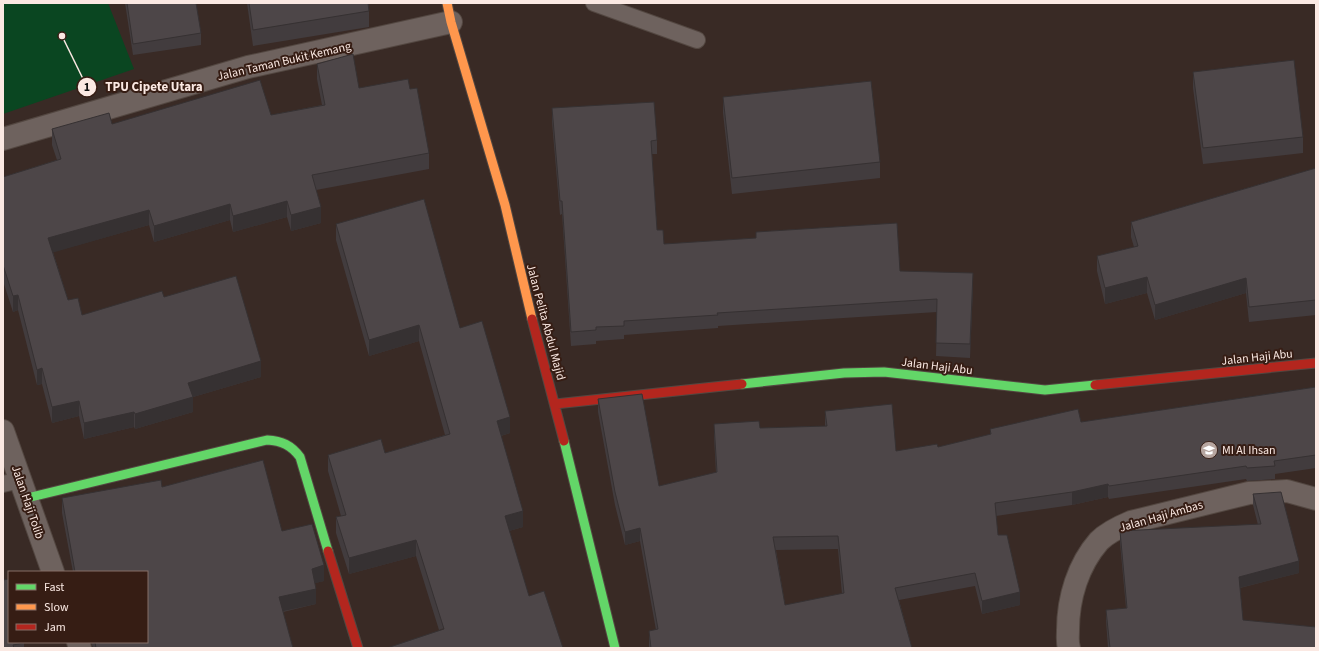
<svg xmlns="http://www.w3.org/2000/svg" width="1319" height="651" font-family="'Source Sans 3',sans-serif">
	<style>
		.green { fill: #0a4621 }
		.lines { fill: none; stroke-linecap: round; stroke-linejoin: round }
		.lane-casing { stroke: #534741; stroke-width: 18 }
		.street-casing { stroke: #534741; stroke-width: 24 }
		.fast-casing { stroke: #534741; stroke-width: 11 }
		.slow-casing { stroke: #534741; stroke-width: 11 }
		.jam-casing { stroke: #534741; stroke-width: 11 }
		.lane { stroke: #6e625e; stroke-width: 16 }
		.street { stroke: #6e625e; stroke-width: 22 }
		.fast { stroke: #63d668; stroke-width: 9 }
		.slow { stroke: #ff974d; stroke-width: 9 }
		.jam { stroke: #b3261e; stroke-width: 9 }
		.wall { fill: #423c3e; fill-rule: evenodd }
		.shaded-wall { fill: #363132 }
		.building { fill: #4d4648; stroke: #363132; fill-rule: evenodd }
		.labels { text-anchor: middle; stroke-width: 4; stroke-linejoin: round; paint-order: stroke }
		.street-label { font-size: 12px; fill: #fbe9e3; stroke: #361d14 }
		.poi-label { font-size: 12px; fill: #fbe9e3; stroke: #361d14; text-anchor: start }
		.leader { fill: none; stroke: #fbe9e3; stroke-width: 1.5 }
		.callout-dot { fill: #fbe9e3; stroke: #361d14; stroke-width: 1.5 }
		.mark-label { font-size: 12px; text-anchor: middle; font-weight: bold; fill: #111 }
		.callout-label { font-size: 13px; text-anchor: middle; font-weight: bold; fill: #fbe9e3; stroke: #361d14; stroke-width: 4; stroke-linejoin: round; paint-order: stroke }
	</style>
	<rect width="100%" height="100%" fill="#392a25"/>
	<!-- green -->
	<path class="green" d="M3 3H108L134 69 3 114Z"/>
	<g class="lines">
		<defs>
			<path id="lane" d="M594 3 697 40
				M3 484 20 480"/>
			<path id="street" d="M3 139 248 67 451 22
				M3 431 53 572
				M78 642 80 648
				M1069 648C1067 642 1068 636 1068 630 1068 598 1078 565 1099 541 1108 532 1119 527 1131 522L1249 493 1287 491 1316 499"/>
			<path id="fast" d="M742 384 844 373 884 372 1045 390 1095 385
				M564 441 615 648
				M27 498 267 440C282 441 291 445 300 457L328 551"/>
			<path id="slow" d="M447 3 451 22 505 205 532 319"/>
			<path id="jam" d="M532 319 564 441
				M1095 385 1316 363
				M555 404 742 384
				M328 551 358 648"/>
		</defs>
		<!-- lane casing -->
		<use href="#lane" class="lane-casing"/>
		<!-- street casing -->
		<use href="#street" class="street-casing"/>
		<!-- fast casing -->
		<use href="#fast" class="fast-casing"/>
		<!-- slow casing -->
		<use href="#slow" class="slow-casing"/>
		<!-- jam casing -->
		<use href="#jam" class="jam-casing"/>
		<!-- lane -->
		<use href="#lane" class="lane"/>
		<!-- street -->
		<use href="#street" class="street"/>
		<!-- fast -->
		<use href="#fast" class="fast"/>
		<!-- slow -->
		<use href="#slow" class="slow"/>
		<!-- jam -->
		<use href="#jam" class="jam"/>
	</g>
	<!-- wall -->
	<path class="wall" d="M125 3H196L201 33V45L133 55Z
		M247 3H368L369 11V27L253 46Z
		M317 64 359 88 410 89 429 153V169L316 190 321 223 291 231 287 217 233 232 230 220 154 242 149 225 53 252 68 300 82 315 164 297 261 377 193 397V412L135 429 134 427 84 439 79 416 52 423 42 384 37 385 18 310 13 312 3 281V177L57 160 52 145V129L112 124 271 115 322 105 317 79Z
		M1193 72 1303 137V153L1203 164 1193 88Z
		M723 97 880 162V178L732 194 723 113Z
		M552 108 657 140V154H652L657 230 664 244 756 238V232L900 271 973 286 970 358 936 356 937 312 718 326V328L624 335V339L596 341V344L571 346 562 214 560 215 552 122Z
		M1316 168V315L1249 322 1246 293 1155 320 1147 293 1105 304 1097 271V256L1134 247 1131 237V222Z
		M336 224 460 328 510 433 501 436 523 527 509 531 529 596 439 630 416 556 349 574 336 533V517L341 516 328 471V455L385 453 445 435 419 341 369 356 336 240Z
		M1316 387V468L1275 474V479L1247 481 1246 479 1109 499 1108 497 1072 505 996 516 998 535 1020 605 982 614 975 586 899 600 912 648H649V631L656 630 640 541 625 545 615 505 598 412V399L659 486 716 473 714 437V424L760 428 825 426V411L896 451 938 447 990 435V429L1081 422ZM838 549 842 594 785 605 776 550Z
		M162 487 282 531 324 581 315 583 316 604 283 612 293 648H93L91 642H147V572H73L62 513V498Z
		M1253 494 1299 573 1240 588 1243 620 1316 648H1108L1106 621V610L1126 608 1120 543V531L1258 525 1253 505Z
		M24 642V648H3Z"/>
	<!-- shaded-wall -->
	<path class="shaded-wall" d="M287 201V217L233 232V216Z
		M230 204V220L154 242V226Z
		M321 207V223L291 231V215Z
		M149 210V225L48 254V238Z
		M973 273V286L970 358V344Z
		M1147 277V293L1105 304V288Z
		M1246 278V293L1155 320V305Z
		M18 295V310L13 312V296Z
		M419 325V341L369 356V340Z
		M261 361V377L193 397V412L135 429V414L188 383Z
		M42 368V384L37 385V370Z
		M79 401V416L52 423V407Z
		M134 412V427L84 439V423Z
		M510 417V433L497 437V421Z
		M1108 484V497L1072 505V492Z
		M523 511V527L505 532V516Z
		M640 528V541L625 545V532Z
		M416 540V556L349 574V558Z
		M1299 561V573L1239 588V577Z
		M324 565V581L312 584V569Z
		M316 589V604L279 612V597Z
		M1020 592V605L982 614V601Z"/>
	<!-- building -->
	<path class="building" d="M127 3H196L201 33 133 44Z
		M249 3H368L369 11 253 30Z
		M353 54 359 88 408 79 410 89 417 88 429 153 312 175 321 207 291 215 287 201 233 216 230 204 154 226 149 210 48 238 68 300 78 298 82 315 162 291 164 297 236 276 261 361 188 383 193 397 135 414 134 412 84 423 79 401 52 407 42 368 37 370 18 295 13 296 3 265V177L61 159 52 129 109 113 112 124 260 80 271 115 325 105 317 64Z
		M1294 60 1303 137 1203 148 1193 72Z
		M871 81 880 162 732 178 723 97Z
		M654 102 657 140 651 141 657 230H663L664 244 756 238V232L897 223 900 271 973 273 970 344 936 343 937 299 717 313 718 315 624 321V326L596 327V330L571 332 562 201H560L552 108Z
		M1316 168V300L1249 307 1246 278 1155 305 1147 277 1105 288 1097 256 1138 246 1131 222Z
		M424 199 460 328 482 321 510 417 497 421 523 511 505 516 529 596 544 591 563 648H387L444 629 416 540 349 558 336 517 346 515 328 455 381 439 385 453 450 434 419 325 369 340 336 224Z
		M1316 387V455L1274 461 1275 466 1247 468 1246 466 1109 486 1108 484 1072 492 995 503 998 535H1007L1020 592 982 601 975 573 895 588 912 648H651L649 631 658 629 640 528 625 532 615 492 598 399 642 394 659 486 717 472 714 424 759 421 760 428 827 426 825 411 892 404 896 451 937 444 938 447 991 434 990 429 1078 409 1081 422ZM838 536 844 593 785 605 773 537Z
		M263 460 282 531 312 524 324 565 312 569 316 589 279 597 293 648H96L95 642H147V572H75L62 498 161 480 162 487Z
		M1281 492 1299 561 1239 577 1243 620 1316 627V648H1110L1106 610 1127 608 1120 531 1261 524 1253 494Z
		M9 579V642H24V643L13 645 14 648H3V580Z"/>
	<!-- icons -->
	<defs>
		<symbol id="school-disc" viewBox="-11 -11 22 22"><circle r="9.5" fill="#b7a6a0" stroke="#361d14"/><path d="M0-5L7-2L0 1L-7-2ZM-4 1L0 2.5L4 1V4Q0 6-4 4Z" fill="#fff"/></symbol>
	</defs>
	<g fill-rule="evenodd">
		<use href="#school-disc" x="1199" y="440" width="20" height="20"/>
	</g>
	<g class="labels">
		<!-- street labels -->
		<g class="street-label">
			<text transform="translate(284 61) rotate(-13)" y="4">Jalan Taman Bukit Kemang</text>
			<text transform="translate(546 322) rotate(75)" y="4">Jalan Pelita Abdul Majid</text>
			<text transform="translate(1257 357) rotate(-6)" y="4">Jalan Haji Abu</text>
			<text transform="translate(937 366) rotate(7)" y="4">Jalan Haji Abu</text>
			<text transform="translate(28 502) rotate(71)" y="4">Jalan Haji Tolib</text>
			<text transform="translate(1161 516) rotate(-16)" y="4">Jalan Haji Ambas</text>
		</g>
		<!-- poi labels -->
		<g class="poi-label">
			<text x="1222" y="454">MI Al Ihsan</text>
		</g>
	</g>
	<!-- callouts -->
	<path class="leader" d="M62 36L87 87"/>
	<g class="callout-dot">
		<circle cx="62" cy="36" r="4"/>
		<circle cx="87" cy="87" r="10"/>
	</g>
	<g class="mark-label">
		<text x="87" y="91">1</text>
	</g>
	<g class="callout-label">
		<text x="154" y="91">TPU Cipete Utara</text>
	</g>
	<!-- border -->
	<rect width="1319" height="651" fill="none" stroke="#fbe9e3" stroke-width="8"/>
	<!-- legend -->
	<rect x="8" y="571" width="140" height="72" fill="#361d14" stroke="#856f67"/>
	<rect x="16" y="584" width="20" height="6" fill="#63d668" stroke="#856f67"/>
	<text x="44" y="591" font-size="12" fill="#fbe9e3">Fast</text>
	<rect x="16" y="604" width="20" height="6" fill="#ff974d" stroke="#856f67"/>
	<text x="44" y="611" font-size="12" fill="#fbe9e3">Slow</text>
	<rect x="16" y="624" width="20" height="6" fill="#b3261e" stroke="#856f67"/>
	<text x="44" y="631" font-size="12" fill="#fbe9e3">Jam</text>
</svg>
